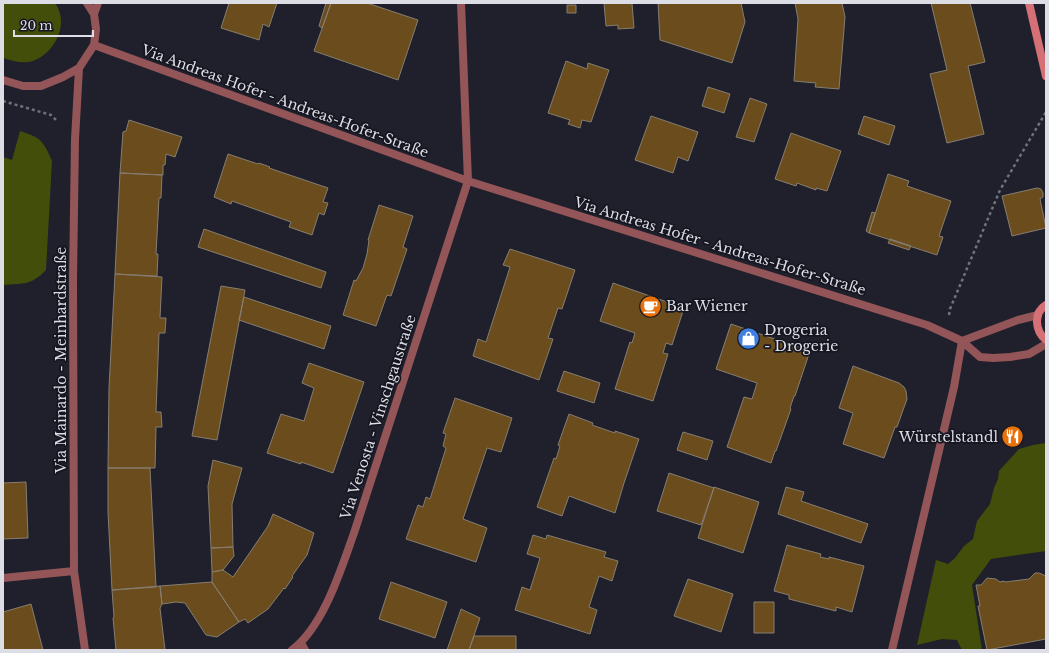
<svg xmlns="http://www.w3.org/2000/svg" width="1049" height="653" font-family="'Libre Baskerville',serif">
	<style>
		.green { fill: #424e09 }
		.building { fill: #6b4d1d; stroke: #867d72 }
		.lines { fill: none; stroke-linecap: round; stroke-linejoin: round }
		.path { stroke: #71727b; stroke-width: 2.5; stroke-dasharray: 3 3; stroke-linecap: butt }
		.pedestrian { stroke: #935558; stroke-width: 8 }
		.minor { stroke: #935558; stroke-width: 8 }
		.secondary { stroke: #d57176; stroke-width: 8 }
		.labels { text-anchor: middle; stroke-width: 3.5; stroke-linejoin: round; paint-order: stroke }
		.street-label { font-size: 14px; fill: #dcdde5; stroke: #161621 }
		.poi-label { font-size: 14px; fill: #dcdde5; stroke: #161621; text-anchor: start }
	</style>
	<rect width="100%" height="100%" fill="#1f202b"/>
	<!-- green -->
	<path class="green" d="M3 3H55C70 23 55 53 33 61 23 64 13 61 3 58Z
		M20 131C41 138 43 140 52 161L46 270C30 286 25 283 3 285V157L12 160Z
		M1046 443V551L991 559 972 585 982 650H962L957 640 942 639 917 645 936 560 948 564 955 558 964 546 973 539 977 521 990 504 994 488 998 479 999 471 1019 449 1033 445Z"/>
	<!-- building -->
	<path class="building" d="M229 3H277L269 27 263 24 259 40 221 28Z
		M326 3H331L322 28 319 26Z
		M331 3H367L418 20 398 80 314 51Z
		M604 3H632L634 28 618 29V25L606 26Z
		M658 3H741L745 22 732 63 660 40Z
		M795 3H842L845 17 839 89 815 87 816 83 794 81 798 19Z
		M931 3H970L985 62 968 66 984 134 947 143 930 74 947 70Z
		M567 5H576V13H567Z
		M566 61 587 69 588 63 609 70 591 122 582 120 580 128 568 124 570 120 548 113Z
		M708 87 730 94 724 113 702 106Z
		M750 98 767 104 754 142 736 137Z
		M651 116 698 132 688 161 678 157 673 173 635 160Z
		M864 116 895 126 889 145 858 134Z
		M129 120 182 137 175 157 166 154 165 165H163V175L120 173 123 132 126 131Z
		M791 133 841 151 827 191 816 188V190L797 183 796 186 775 179Z
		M228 154 258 164 259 163 270 167 269 168 328 188 323 202 328 203 324 215 319 213 312 235 289 227 291 222 232 201 231 204 214 197Z
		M120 173 162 175 161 198H159L156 254H158L157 276 115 274Z
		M888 174 909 181 907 186 951 201 939 236 943 237 937 255 869 233Z
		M1037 188 1041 189 1043 193V197L1040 199 1046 228 1012 236 1002 196Z
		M379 205 413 216 403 247 407 249 391 296 387 295 376 326 343 315 354 280 356 281 363 268 367 254 369 240H368Z
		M872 212 875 213 869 233 866 231Z
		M204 229 326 272 321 288 198 247Z
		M890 239 911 246 909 250 888 243Z
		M510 249 575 270 562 309 558 308 548 338 553 339 539 380 473 356 478 339 486 342 510 267 503 265Z
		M115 274 162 277 160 318H166L165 333H159L156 412H161L162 427H156L155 468H108L109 388Z
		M613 283 684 308 672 345 666 343 663 353 668 354 653 401 615 389 630 342 632 343 635 333 600 321Z
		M221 286 245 290 217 440 192 436Z
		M244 297 331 326 324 349 239 320Z
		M731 324 810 351 795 396H794L790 408 791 409 776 451H775L771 463 727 447 744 397 752 399 757 383 716 369Z
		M309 363 364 382 333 473 301 462V464L267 453 281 414 304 421 314 388 302 383Z
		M853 366 899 383 904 387 906 391 907 399 897 427H895L884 458 843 444 853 413 839 408Z
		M564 371 600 383 594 403 557 391Z
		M455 398 512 418 501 452 487 448 463 519 487 528 476 562 406 539 418 505 423 507 426 497 430 499 446 448 443 446 446 434 443 433Z
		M569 414 593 423 592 425 615 433V431L639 439 624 483 615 513 569 496 562 516 537 507 554 458 556 459 560 446 558 445Z
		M683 432 713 441 707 460 677 450Z
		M213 460 242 468 232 504 233 547 211 548 208 486Z
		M108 468H150L156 587 112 590 108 512Z
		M669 473 714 488 701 525 657 511Z
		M26 482 28 538 3 539V483Z
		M714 487 759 502 743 553 698 538Z
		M786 487 804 492 801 501 868 524 861 543 778 514Z
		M273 514 314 533 307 555 292 576 293 577 285 589 284 588 268 609 248 623 245 619 239 622 212 582V572L223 570 233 577 268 526Z
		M533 535 546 539 547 535 606 552 604 557 618 561 612 581 599 576 589 607 597 610 590 634 515 610 522 587 530 590 540 558 527 554Z
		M787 545 821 554 820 557 829 559V557L864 566 852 612 836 607V611L789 599V595L774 591Z
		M233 547 234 556 223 570 212 572 211 548Z
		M1035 573H1039L1046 576V639L987 650 978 606H980L976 585H981L987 578 996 579 1000 582 1004 581 1005 582 1029 579Z
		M688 579 733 594 721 632 674 616Z
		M212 582 239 622 217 637 206 635 185 603 176 602 162 604 160 586Z
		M391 582 447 602 435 638 379 619Z
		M160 586 162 604 160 608 165 650H116L113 618 114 617 112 590Z
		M754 602H774V633H754Z
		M31 604 43 650H3V612Z
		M461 609 480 618 469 650H447Z
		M474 636H516V650H469Z"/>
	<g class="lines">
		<!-- path -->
		<path class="path" d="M3 101 51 115 58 122
			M949 315 950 309 1000 190 1046 112"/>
		<!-- pedestrian -->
		<path class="pedestrian" d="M301 643 305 650"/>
		<!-- minor -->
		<path class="minor" d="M87 3 94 14
			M94 45 468 181 927 325 962 341 980 357 993 358 1010 357 1029 354 1046 344
			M79 68 75 139 73 281 74 571 85 650
			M3 80 23 86H41L63 77 79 68 94 45 96 29 94 14 98 3
			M962 341 1018 320 1038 315
			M3 578 74 571
			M292 650C324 626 341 569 354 533L468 181 461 3
			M892 650 954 387 962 341"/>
		<!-- secondary -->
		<path class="secondary" d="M1029 3 1046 76
			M1046 305C1033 313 1035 331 1046 340"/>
	</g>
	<!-- icons -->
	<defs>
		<symbol id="cafe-disc" viewBox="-11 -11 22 22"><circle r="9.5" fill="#e8710a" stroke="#161621"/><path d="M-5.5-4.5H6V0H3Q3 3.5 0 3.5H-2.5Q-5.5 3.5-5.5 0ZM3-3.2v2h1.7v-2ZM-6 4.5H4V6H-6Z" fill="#fff"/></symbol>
		<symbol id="shop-disc" viewBox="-11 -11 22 22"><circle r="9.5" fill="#3f7fe0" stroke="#161621"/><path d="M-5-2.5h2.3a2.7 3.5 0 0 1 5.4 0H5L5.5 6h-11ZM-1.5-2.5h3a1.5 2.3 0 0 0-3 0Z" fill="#fff"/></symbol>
		<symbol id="restaurant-disc" viewBox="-11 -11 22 22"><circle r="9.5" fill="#e8710a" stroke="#161621"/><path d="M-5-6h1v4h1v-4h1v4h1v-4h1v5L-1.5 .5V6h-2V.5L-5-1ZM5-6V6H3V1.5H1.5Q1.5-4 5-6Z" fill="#fff"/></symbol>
	</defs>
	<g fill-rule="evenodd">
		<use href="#cafe-disc" x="638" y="294" width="25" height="25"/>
		<use href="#shop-disc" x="736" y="326" width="25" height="25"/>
		<use href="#restaurant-disc" x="1000" y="424" width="25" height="25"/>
	</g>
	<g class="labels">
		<!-- street labels -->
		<g class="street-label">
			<text transform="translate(285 101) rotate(20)" y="5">Via Andreas Hofer - Andreas-Hofer-Straße</text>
			<text transform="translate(720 246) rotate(17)" y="5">Via Andreas Hofer - Andreas-Hofer-Straße</text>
			<text transform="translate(61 360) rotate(-90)" y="5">Via Mainardo - Meinhardstraße</text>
			<text transform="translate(378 417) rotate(-72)" y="5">Via Venosta - Vinschgaustraße</text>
		</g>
		<!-- poi labels -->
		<g class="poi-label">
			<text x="666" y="311">Bar Wiener</text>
			<text x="764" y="335">Drogeria<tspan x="764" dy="16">- Drogerie</tspan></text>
			<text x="998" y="442" text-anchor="end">Würstelstandl</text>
		</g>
	</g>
	<!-- border -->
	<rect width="1049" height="653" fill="none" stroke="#dcdde5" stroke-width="8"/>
	<!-- scale -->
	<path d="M14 30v6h79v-6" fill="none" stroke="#dcdde5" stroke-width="2"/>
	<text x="20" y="30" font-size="12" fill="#dcdde5" stroke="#161621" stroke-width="3" paint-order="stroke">20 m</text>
</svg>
